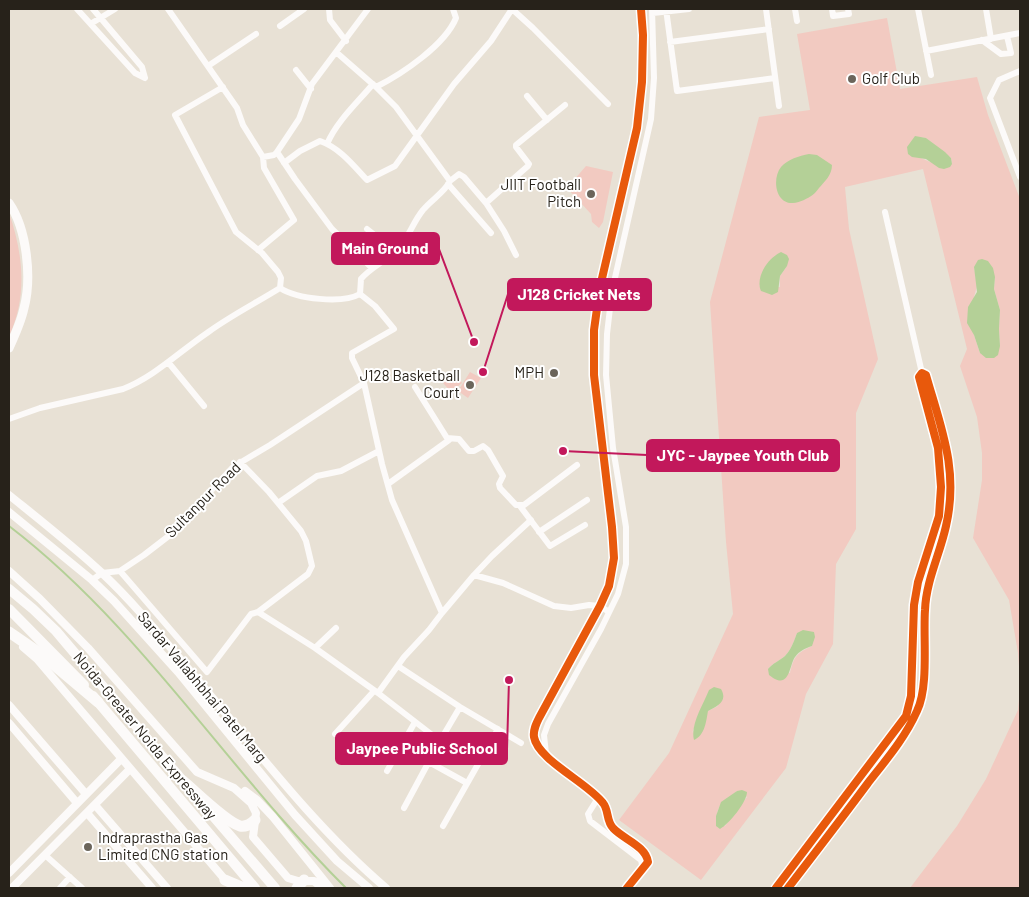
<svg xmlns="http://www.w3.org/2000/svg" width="1029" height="897" font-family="Barlow,sans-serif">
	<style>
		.green { fill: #f2cac1; fill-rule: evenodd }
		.water { fill: #b4d097 }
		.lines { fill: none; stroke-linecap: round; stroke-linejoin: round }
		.stream { stroke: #b4d097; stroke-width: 2 }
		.minor { stroke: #fcfaf9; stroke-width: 6 }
		.tertiary { stroke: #fcfaf9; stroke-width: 8 }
		.secondary { stroke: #fcfaf9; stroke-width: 9 }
		.trunk { stroke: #fcfaf9; stroke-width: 10 }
		.motorway { stroke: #fcfaf9; stroke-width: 11 }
		.cycleway-casing { stroke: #fff; stroke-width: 11 }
		.cycleway { stroke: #e8590c; stroke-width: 8 }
		.poi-dot { fill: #6b655b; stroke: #fff; stroke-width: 2 }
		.labels { text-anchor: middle; stroke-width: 4; stroke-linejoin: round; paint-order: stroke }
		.poi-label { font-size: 15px; fill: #27221a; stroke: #fff; text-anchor: end }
		.street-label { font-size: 15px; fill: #27221a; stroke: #fff }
		.leader { fill: none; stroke: #c2185b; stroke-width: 2 }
		.callout-dot { fill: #c2185b; stroke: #fff; stroke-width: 2 }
		.callout { fill: #c2185b; stroke: #c2185b; stroke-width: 2 }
		.callout-label { font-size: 16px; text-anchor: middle; font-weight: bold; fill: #fff }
	</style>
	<rect width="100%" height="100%" fill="#e8e1d5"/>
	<!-- green -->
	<path class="green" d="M887 18 900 89 977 77 988 115 1020 199V680L1018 653 1009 600 973 538 982 480V453L977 417 960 366 967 349 923 169 845 187 849 229 878 359 856 413V529L836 564 833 644 806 694 786 768 701 880 619 820 669 753 733 614 726 542 710 302 759 117 810 110 797 34ZM915 137 926 138 951 158 952 164 930 162 921 158ZM787 266 780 276V287L759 286ZM974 267 995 277 994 289 1000 310 999 329 1000 346 980 353 974 335V297L977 286ZM797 633 812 646C797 653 794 656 790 673L768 669C773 663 779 661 785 656 791 650 794 641 797 633ZM709 691 718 706 708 711 692 733ZM737 791 747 797 725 826H716C717 801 721 806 737 791Z
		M586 166 613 172 603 222 599 228 592 222 591 214 567 188Z
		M9 213C23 253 28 296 9 336Z
		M470 372 481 378 468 398 458 391Z
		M456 373 462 383 451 392 443 383Z
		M1020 689V888H910L957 826 986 779 1018 710Z"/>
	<!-- water -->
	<path class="water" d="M915 136 926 138 945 152 951 158 952 164 950 167 944 169 939 168 926 159 912 157 908 154 907 147Z
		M809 154 817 155 832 165C832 175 825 181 819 188 815 194 810 197 804 200 801 201 796 203 793 203 775 204 772 178 781 167 788 159 799 156 809 154Z
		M781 252 787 255 789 259 787 266 780 276 778 292 772 295 761 291C755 277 768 258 781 252Z
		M982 259 988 261 993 268 995 277 994 289 1000 310 999 329 1000 346 998 355 994 358H986L980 353 974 335 967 323 968 307 977 292 974 267 978 260Z
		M803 630 814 632 815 637 812 646C806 648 799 651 795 657 789 665 790 692 769 675L768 669C773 663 779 661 785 656 791 650 794 641 797 633Z
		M714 687 721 689C728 701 718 706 708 711 706 722 705 735 694 740 690 725 703 705 709 690Z
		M742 790 747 792C747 802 729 824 720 829L716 826V816L721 802 737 791Z"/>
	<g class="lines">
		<!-- stream -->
		<path class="stream" d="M9 526C141 627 229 772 346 888"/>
		<!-- minor -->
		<path class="minor" d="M77 9 135 73 145 78
			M93 9 142 67 145 78
			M168 9 237 108 243 125 263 157 264 168 294 220 258 250
			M329 9 330 20 346 41
			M512 9 533 28 608 104
			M666 9 677 91 775 78
			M766 9 779 106
			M795 9 797 21
			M832 9 833 16 849 14 848 9
			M918 9 931 75
			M986 9 991 39
			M653 13 689 9
			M92 23 115 9
			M280 26 304 9
			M982 40 1001 54 1011 53 1007 36
			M670 42 769 29
			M926 51 1020 33
			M208 66 256 34
			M296 70 311 89
			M1020 71 999 80 990 98 1020 177
			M223 87 175 115 236 232 262 253 278 272 281 278 280 288
			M376 87C402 74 445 45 456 18L453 9
			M527 96 547 120
			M327 144C337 121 357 103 373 84
			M277 152 295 179 332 229 372 268
			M263 157 274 155 277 152 299 119 312 84 368 9
			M284 163 300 151 320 141C340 148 353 165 367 180L395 166 454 84 491 41 512 9
			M450 181 459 174 464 177 486 203 504 231 516 255
			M448 184 491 233
			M486 203 528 166 529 164 516 147V145L565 105
			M885 212 922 373
			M367 229 396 252
			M280 288C297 299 342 304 360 294L361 279C370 268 384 262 395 252 408 241 412 223 423 210 431 200 445 192 450 181L396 107 376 87 336 52
			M168 362 204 406
			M415 387 447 438 459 439 469 451H474L483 446 488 450 503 476 499 484 500 488 516 505H524L577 465
			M9 419 40 408 123 389C154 377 179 352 207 333 230 316 256 303 280 288
			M240 462 269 492 301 531 306 541 312 566 308 574 258 612
			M388 484 449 440
			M278 503 317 476 341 471 379 451
			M520 506 550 546 585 525
			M539 532 587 500
			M120 571 207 672 251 614 258 612 315 648 378 693 404 657 429 630 442 613 392 500 382 464 364 383 352 358V353L394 329 375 306 360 294
			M474 575 492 556 531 520
			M92 580 102 573 120 571 144 555 170 535 233 467 270 445 364 383
			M442 613 474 575 503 583 554 606 571 608 589 605 600 606 609 612
			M315 648 336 628
			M398 666 460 707 521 743
			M378 693 440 741 460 707
			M335 734 374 691
			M546 754 544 735 548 724 601 629 618 594 626 564V527L613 448 606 375 607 334 612 291 651 119 654 78 652 9
			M429 762 467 783
			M387 771 415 722
			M598 798 588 814 590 821 641 860 643 870
			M404 808 440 741
			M443 826 498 729
			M45 855 82 888
			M60 888 70 877
			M627 888 648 862C646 846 623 839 613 828 606 821 609 810 603 803 588 783 538 760 534 737 533 730 536 724 539 718L600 606 609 586 614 558 612 527 594 375V330L600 287 637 128 642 82 643 35 641 9
			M776 888 906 716 911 696 914 605 918 582 939 516 941 487 938 448 919 377 922 373 926 375C941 428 959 470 946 526 940 554 926 581 925 610 923 638 929 687 917 711 905 738 886 760 868 783 842 818 815 853 788 888"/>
		<!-- tertiary -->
		<path class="tertiary" d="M9 495C40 520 72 545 102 573 132 601 159 634 186 666 250 741 310 823 386 888
			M9 512 92 580 114 601 178 672 295 815 337 861 369 888
			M9 571 40 599 88 648 197 772 234 788 251 803 256 813 253 837 288 878 298 881H314L322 888
			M23 647 37 659 227 882
			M9 705 86 794
			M9 723 77 803
			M245 791 257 800 273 817 330 888
			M95 805 167 888
			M87 813 152 888
			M9 873 121 759
			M12 888 130 769"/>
		<!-- secondary -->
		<path class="secondary" d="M9 203C27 229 32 278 24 308 21 322 15 335 9 348"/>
		<!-- trunk -->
		<path class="trunk" d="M9 589 33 609 56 631 187 786
			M9 609 84 685
			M93 696 255 888
			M202 803 275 888"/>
		<!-- motorway -->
		<path class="motorway" d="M9 632 41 654 98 702
			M183 781C196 792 226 822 240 826 246 827 251 824 255 820
			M225 880 244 888
			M297 888 304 880"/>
		<defs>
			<path id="cycleway" d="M627 888 648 862C646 846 623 839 613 828 606 821 609 810 603 803 588 783 538 760 534 737 533 730 536 724 539 718L600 606 609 586 614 558 612 527 594 375V330L600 287 637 128 642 82 643 35 641 9
				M776 888 906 716 911 696 914 605 918 582 939 516 941 487 938 448 919 377 922 373 926 375C941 428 959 470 946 526 940 554 926 581 925 610 923 638 929 687 917 711 905 738 886 760 868 783 842 818 815 853 788 888"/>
		</defs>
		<!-- cycleway casing -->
		<use href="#cycleway" class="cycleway-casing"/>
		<!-- cycleway -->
		<use href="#cycleway" class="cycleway"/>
	</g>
	<!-- markers -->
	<g class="poi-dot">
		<circle cx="852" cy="79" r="5"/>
		<circle cx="591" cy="194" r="5"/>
		<circle cx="554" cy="373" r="5"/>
		<circle cx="470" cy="385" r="5"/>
		<circle cx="88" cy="847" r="5"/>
	</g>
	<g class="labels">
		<!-- poi labels -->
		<g class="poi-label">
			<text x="862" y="84" text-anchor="start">Golf Club</text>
			<text x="581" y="190">JIIT Football<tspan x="581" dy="17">Pitch</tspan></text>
			<text x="544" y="378">MPH</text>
			<text x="460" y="381">J128 Basketball<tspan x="460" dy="17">Court</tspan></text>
			<text x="98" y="843" text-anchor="start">Indraprastha Gas<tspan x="98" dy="17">Limited CNG station</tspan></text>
		</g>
		<!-- street labels -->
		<g class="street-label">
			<text transform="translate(203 500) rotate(-45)" y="5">Sultanpur Road</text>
			<text transform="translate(202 687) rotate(50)" y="5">Sardar Vallabhbhai Patel Marg</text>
			<text transform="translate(145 736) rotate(50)" y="5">Noida-Greater Noida Expressway</text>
		</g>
	</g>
	<!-- callouts -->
	<path class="leader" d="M474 342L439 249M483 372L508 294M563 451L647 455M509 680L507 749"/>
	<g class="callout-dot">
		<circle cx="474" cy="342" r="5"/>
		<circle cx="483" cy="372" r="5"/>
		<circle cx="563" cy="451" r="5"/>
		<circle cx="509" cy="680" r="5"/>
	</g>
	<g class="callout">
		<rect x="332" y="233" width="107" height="31" rx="5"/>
		<rect x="508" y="279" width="143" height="31" rx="5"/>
		<rect x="647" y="440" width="192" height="31" rx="5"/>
		<rect x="336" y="733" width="171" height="31" rx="5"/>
	</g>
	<g class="callout-label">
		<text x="385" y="254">Main Ground</text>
		<text x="579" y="300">J128 Cricket Nets</text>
		<text x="743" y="461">JYC - Jaypee Youth Club</text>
		<text x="422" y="754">Jaypee Public School</text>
	</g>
	<!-- border -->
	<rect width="1029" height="897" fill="none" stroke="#27221a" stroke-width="20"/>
</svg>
